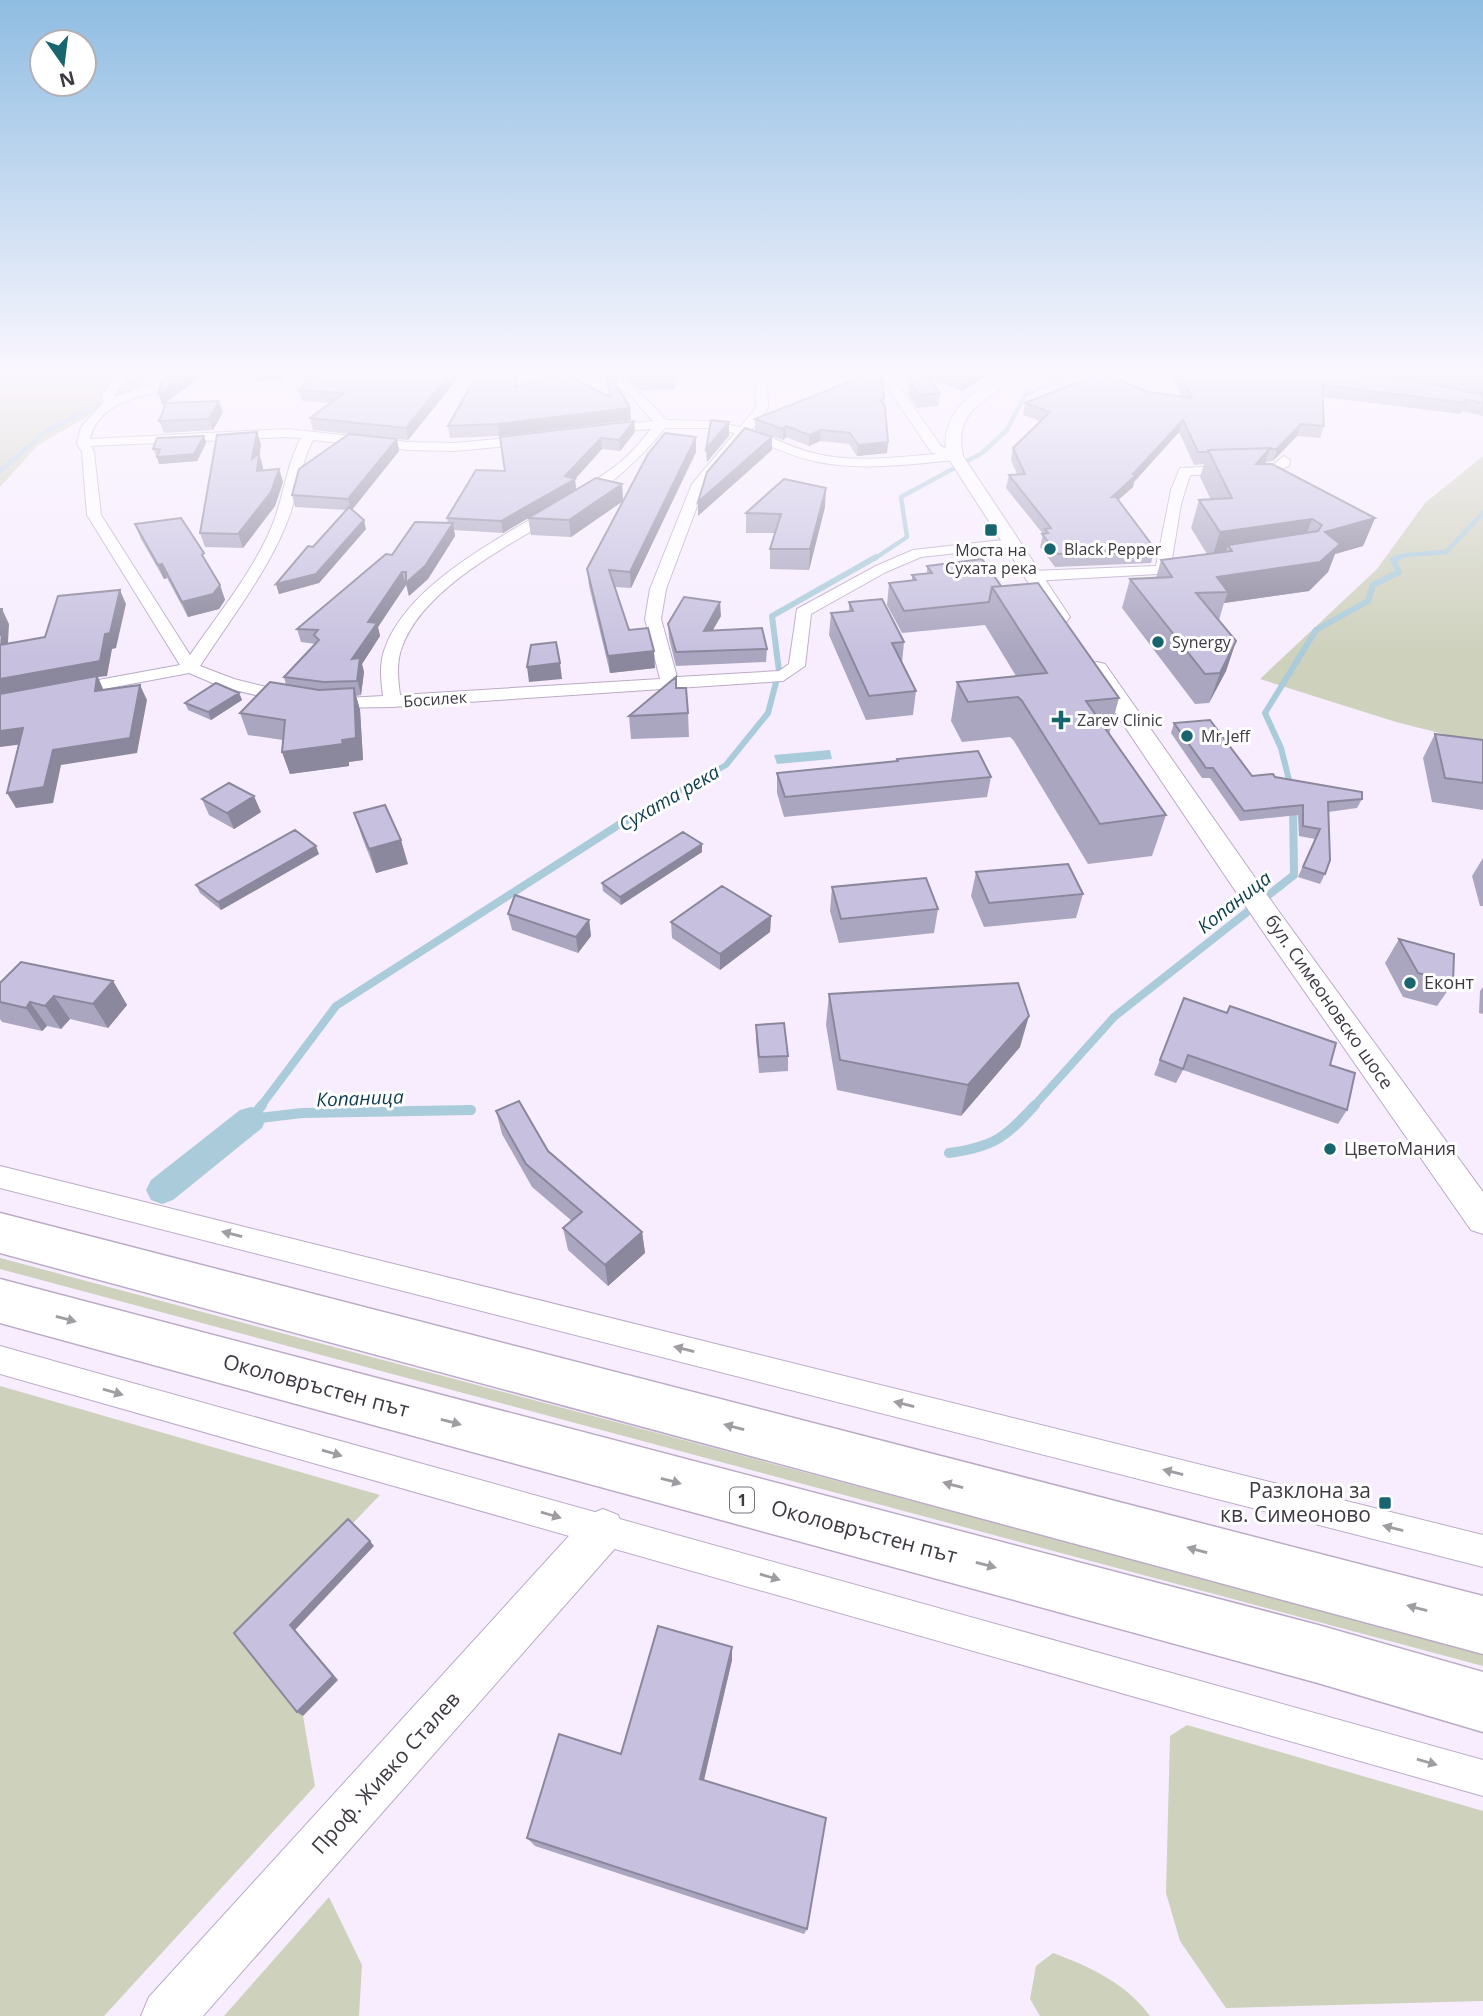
<svg xmlns="http://www.w3.org/2000/svg" width="1483" height="2016" font-family="'Open Sans',sans-serif">
	<style>
		.green { fill: #ced1bc }
		.water { fill: #aacbda }
		.lines { fill: none; stroke-linecap: round; stroke-linejoin: round }
		.stream-far3 { stroke: #aacbda; stroke-width: 4.5 }
		.stream-far2 { stroke: #aacbda; stroke-width: 6 }
		.stream-far1 { stroke: #aacbda; stroke-width: 8 }
		.stream { stroke: #aacbda; stroke-width: 10 }
		.canal { fill: #aacbda; fill-rule: evenodd }
		.minor-casing { stroke: #bbabc7; stroke-width: 2 }
		.tertiary-casing { stroke: #bbabc7; stroke-width: 2 }
		.trunk-casing { stroke: #bbabc7; stroke-width: 3 }
		.minor { fill: #fff; fill-rule: evenodd }
		.tertiary { fill: #fff; fill-rule: evenodd }
		.trunk { fill: #fff; fill-rule: evenodd }
		.wall { fill: #aba6c0 }
		.shaded-wall { fill: #8b879c }
		.building { fill: #c7c1df; stroke: #8b879c; stroke-width: 2 }
		.oneway { fill: #9f9ca2 }
		.poi-dot { fill: #19656f; stroke: #fff; stroke-width: 2.5 }
		.labels { text-anchor: middle; stroke-width: 6; stroke-linejoin: round; paint-order: stroke }
		.far-poi-label { font-size: 16px; fill: #3f3944; stroke: #fff; text-anchor: start }
		.far-street-label { font-size: 16px; fill: #3f3944; stroke: #fff }
		.shield { fill: #fff; stroke: #79747c; stroke-width: 2 }
		.shield-label { font-size: 16px; font-weight: bold; fill: #3f3944 }
		.poi-label { font-size: 18px; fill: #3f3944; stroke: #fff; text-anchor: start }
		.street-label { font-size: 18px; fill: #3f3944; stroke: #fff }
		.water-label { font-size: 19px; font-style: italic; fill: #0d3d4e; stroke: #fff }
		.near-street-label { font-size: 21px; fill: #3f3944; stroke: #fff }
		.near-poi-label { font-size: 21px; fill: #3f3944; stroke: #fff; text-anchor: end }
	</style>
	<rect width="100%" height="100%" fill="#f7edfe"/>
	<!-- green -->
	<path class="green" d="M0 373H155L139 387 38 445 0 487Z
		M1483 456V744L1396 722 1260 679 1377 569 1425 503Z
		M0 1258 1483 1653V1666L0 1269Z
		M0 1386 380 1495 275 1604 303 1716 315 1786 104 2016H0Z
		M1187 1725 1483 1811V2001L1226 2008 1180 1941 1166 1893 1170 1736Z
		M329 1897 362 1965 359 2016H224Z
		M1053 1953C1089 1966 1127 1984 1150 2016H1040L1030 1999 1036 1966Z"/>
	<!-- water -->
	<path class="water" d="M830 750 832 759 777 764 774 755Z"/>
	<g class="lines">
		<!-- stream-far3 -->
		<path class="stream-far3" d="M0 471 46 431 112 398 144 373
			M874 559 907 537 901 497 982 453 1007 430 1025 395 1074 373
			M1395 559 1406 555 1446 552 1483 513"/>
		<!-- stream-far2 -->
		<path class="stream-far2" d="M1291 788 1281 748 1265 713 1316 630 1368 601 1373 585 1399 572 1393 560 1400 557
			M667 798 726 765 768 713 779 671 772 616 876 557"/>
		<!-- stream-far1 -->
		<path class="stream-far1" d="M261 1106 336 1006 617 826 670 796
			M1034 1106 1114 1017 1294 875 1293 804"/>
		<!-- stream -->
		<path class="stream" d="M251 1119 262 1105
			M251 1119 302 1113 471 1110
			M949 1153C994 1147 1006 1137 1035 1105"/>
		<!-- canal -->
		<path class="canal" d="M251 1107 262 1110 266 1119 262 1128 173 1200 162 1204 151 1200 146 1190 151 1180 240 1110Z"/>
		<defs>
			<path id="minor" d="M117 373H129L114 397 184 373H201C168 399 102 389 90 439L286 429 408 442 455 443 529 436 535 440 529 444 455 451 408 450 313 440C298 468 298 499 285 527 264 577 229 621 200 666L234 679 295 694 298 698 295 702 289 703 222 687 189 673 72 695 66 694 63 690 66 686 180 665 87 515 82 452 77 443 81 427 104 402 102 396ZM286 437 301 438C286 466 284 497 272 526 253 572 218 614 190 655L101 515 94 452 91 446Z
				M592 373C624 373 646 398 666 420L708 421 740 427 756 408 755 373H767L768 408 751 430C773 437 794 449 817 454 856 463 897 457 937 454L931 452 878 373H890L941 446 961 456 955 460C910 464 863 471 818 462 792 457 769 445 745 436L705 485 666 589 661 619 677 677 779 671 789 664 797 609 876 566 913 550 1012 539 1019 543 1012 547 921 557 886 572 811 614 805 666 783 681 392 707 324 708 321 704 324 700 330 699 383 696C381 680 379 663 385 648 415 566 552 516 618 464 631 454 641 441 651 429L601 433 599 430 605 426 653 421 629 394ZM665 428H708L735 433 692 484 650 589 645 619 660 679 400 695C398 679 396 662 402 647 427 577 542 530 600 490 626 472 645 452 665 428Z
				M1155 373H1167L1168 374 1162 377Z
				M1284 456 1290 460 1289 466 1274 472 1190 475 1181 504 1171 565 1193 566 1195 569 1193 572 1032 581 1024 576 1032 571 1156 566 1171 490 1180 468 1274 464Z
				M0 1166 1483 1535V1567L0 1188Z
				M0 1346 1483 1760V1796L0 1374Z"/>
			<path id="tertiary" d="M1001 373H1018C992 402 952 406 963 456L1070 617 1067 621H1053L947 456C938 416 971 393 1001 373Z
				M1097 662 1105 664 1277 909 1483 1192V1234L1471 1230 1257 923 1086 669 1089 664Z
				M603 1509 618 1515 624 1530 618 1545 203 2016H141L149 1997 588 1515Z"/>
			<path id="trunk" d="M0 1213 1483 1596V1654L0 1253Z
				M0 1279 1318 1625 1483 1672V1732L1318 1683 0 1323Z"/>
		</defs>
		<!-- minor casing -->
		<use href="#minor" class="minor-casing"/>
		<!-- tertiary casing -->
		<use href="#tertiary" class="tertiary-casing"/>
		<!-- trunk casing -->
		<use href="#trunk" class="trunk-casing"/>
		<!-- minor -->
		<use href="#minor" class="minor"/>
		<!-- tertiary -->
		<use href="#tertiary" class="tertiary"/>
		<!-- trunk -->
		<use href="#trunk" class="trunk"/>
	</g>
	<!-- wall -->
	<path class="wall" d="M308 373H462L408 440 313 430 310 418 330 403 302 401 299 390 305 385 303 377Z
		M608 373H675V389L640 390 625 380Z
		M910 373H992L962 391 929 379 940 393 938 406 917 408 908 394Z
		M1035 373H1062L1052 380Z
		M1171 373H1483V416L1462 411 1461 414 1323 397 1324 426 1320 438 1297 436 1273 461 1266 462 1265 464 1375 518 1363 546 1335 554 1328 572 1309 591 1224 603 1219 620 1236 641 1226 671 1209 703 1195 704 1122 608 1130 579 1156 578 1161 560 1207 554 1191 528 1199 500H1211L1200 477 1204 464 1194 465 1179 432 1134 482 1133 487 1118 500 1155 549 1151 563 1055 567 1040 547 1043 534 1006 488 1009 475 1017 474 1011 460 1013 448 1040 421 1023 415 1025 403 1149 392 1182 397Z
		M205 374 166 402 223 412 213 430 164 433 159 421 166 403 162 405 159 394Z
		M607 374 617 379V387L630 408 631 420 499 436 450 438 448 426 518 386 610 397Z
		M884 399 883 405 888 442 887 453 857 456 849 444 820 441 809 446 786 437 783 440 755 430V419Z
		M634 421 635 432 620 451 602 449 575 479 576 490 622 484 623 501 696 452 631 588 615 587 629 630 655 668 610 673 589 586 587 569 623 501 571 537 531 535 528 518 503 533 454 530 455 536 428 579 409 596 406 585 378 627 380 636 362 664 364 672 361 695 356 696 360 710 363 760 349 762V766L290 774 282 752 283 740 248 735 240 713 286 685 284 677 316 644 301 642 297 629 392 555 448 523 447 518 505 471Z
		M257 432 261 445 259 454 263 467V470L279 469 283 482 275 506 243 548 205 547 200 533Z
		M204 436 206 443 197 461 159 464 157 456H156L153 449Z
		M397 439 399 451 352 510 366 529 319 583 279 594 276 584 313 547 346 510 295 507 292 495Z
		M825 507 809 570 770 569V549L775 533H746V513Z
		M135 524 209 567 220 585 225 600 219 609 188 617 167 578 164 579 141 539Z
		M927 566 1001 586 1119 698 1109 734 1166 815 1152 856 1088 864 1014 741 1010 737 962 742 951 721 957 682 1016 676 985 625 902 633 887 605 889 583 912 581V575L927 573Z
		M849 602 904 642 902 663 916 691 913 715 866 720 829 635 831 613 849 611Z
		M721 616 712 630 767 649 766 662 676 666 669 638 668 624Z
		M676 688 688 713 689 737 631 739 629 716Z
		M239 693 242 700 211 720 188 710 185 703Z
		M1174 723 1252 776 1275 777 1362 799 1357 808 1328 812 1325 874 1320 884 1298 877 1315 839 1299 836 1298 815 1240 821 1210 778H1202L1171 733Z
		M1435 734 1483 740V810L1432 802 1423 758Z
		M897 759 991 777 987 797 784 817 777 793V773L896 761Z
		M202 799 261 812 234 829 209 815Z
		M354 813 408 864 376 873 362 837Z
		M702 844V852L621 905 603 891 602 883Z
		M319 854 221 910 200 893 196 885Z
		M1483 858V906H1480L1472 876Z
		M976 872 1083 894 1076 918 984 927 971 896Z
		M832 887 938 909 934 933 839 943 830 911Z
		M508 914 589 920 591 936 578 953 512 930Z
		M771 916 770 932 720 970 672 938 671 922Z
		M1399 939 1453 983 1437 1006 1403 997 1385 963Z
		M113 981 127 1005 108 1028 70 1019 61 1029 47 1026 42 1031 2 1022 0 1019V983Z
		M1483 987V1014L1479 1013 1480 991Z
		M829 994 1020 1047 961 1116 837 1090 826 1025Z
		M1184 998 1226 1013 1230 1006 1330 1065 1347 1110 1338 1124 1183 1070 1176 1083 1154 1075Z
		M756 1025 788 1056V1071L759 1073 756 1040Z
		M496 1111 548 1151 642 1232 645 1253 608 1286 568 1250 563 1228 572 1221 532 1187 502 1134Z
		M732 1647V1660L704 1780 807 1929 804 1934 535 1846 527 1838 621 1754Z"/>
	<!-- shaded-wall -->
	<path class="shaded-wall" d="M189 373H205V374L162 405 159 394Z
		M255 373H284V379L257 381Z
		M451 373H462L408 440 406 428Z
		M971 373H992L962 391 964 377Z
		M1053 373H1062L1052 380Z
		M219 401 223 412 213 430 209 419Z
		M630 408 631 420 499 436 498 424Z
		M1183 420 1179 432 1134 482 1133 487 1108 509 1112 497Z
		M634 421 635 432 620 451 619 440Z
		M729 422V436L707 462 706 449Z
		M1301 424 1297 436 1273 461 1277 449Z
		M786 426V437L783 440V429Z
		M821 430 820 441 809 446V435Z
		M257 432 261 445 256 472 252 459Z
		M204 436 206 443 197 461 159 464 157 457Z
		M696 437V452L631 588 630 572Z
		M772 437V450L698 516V502Z
		M601 438 602 449 575 479 576 490 503 533 501 521 565 476Z
		M397 439 399 451 351 511 348 499Z
		M888 442 887 453 857 456 858 445Z
		M1270 448 1261 475 1256 464Z
		M259 453 263 467 262 484 257 471Z
		M279 469 283 482 275 506 243 548 238 534Z
		M622 484 623 501 571 537 569 520Z
		M826 488 825 507 809 570 810 549Z
		M1375 518 1363 546 1335 554 1328 572 1309 591 1224 603 1228 592 1217 577 1325 532Z
		M1312 519 1302 547 1232 551 1228 545 1224 559 1211 561 1220 532Z
		M364 520 366 529 319 583 279 594 276 584Z
		M453 523 455 536 428 579 409 596 406 583Z
		M162 564 167 578 164 579 158 565Z
		M402 572 406 585 378 627 380 636 362 664 364 672 361 695 352 659 368 622Z
		M220 585 225 600 219 609 188 617 182 602Z
		M120 590 126 604 116 648 112 649 107 676 98 677 104 691 0 695V679L105 634Z
		M720 602 721 616 705 644 704 631Z
		M2 609 9 624 7 660 0 647Z
		M1236 641 1226 671 1209 703 1220 673Z
		M654 651 655 668 610 673 608 656Z
		M560 663 562 679 529 682 527 667Z
		M140 685 147 700 137 753 61 765 53 803 16 808 7 793 53 750Z
		M354 688 360 710 363 760 349 762V766L290 774 282 752 342 740Z
		M239 693 242 700 211 720 208 712Z
		M23 728 32 743 0 747V731Z
		M254 796 261 812 234 829 227 813Z
		M401 840 408 864 376 873 369 849Z
		M702 844V852L621 905 620 897Z
		M316 846 319 854 221 910 218 902Z
		M771 916 770 932 720 970V954Z
		M589 920 591 936 578 953 576 937Z
		M113 981 127 1005 108 1028 93 1004Z
		M54 996 70 1019 61 1029 45 1006Z
		M30 1002 47 1026 42 1031 26 1008Z
		M1029 1016 1020 1047 961 1116 968 1085Z
		M642 1232 645 1253 608 1286 605 1265Z
		M370 1541 374 1546 295 1630 338 1680 303 1716 297 1712 290 1625Z
		M732 1647V1660L702 1788 700 1779Z"/>
	<!-- building -->
	<path class="building" d="M185 373H189L159 394 161 381Z
		M308 373H451L406 428 310 418 344 393 299 390 312 378 303 377Z
		M478 373H516V387L563 373 610 397 607 374 617 379H613L630 408 498 424 448 426Z
		M636 373H674V374L639 375Z
		M871 373H881L884 399 880 400 885 406 888 442 858 445 850 433 821 430 809 435 786 426 783 429 755 419Z
		M910 373H924L940 393 919 395 909 381Z
		M953 373H971L964 377Z
		M1101 373 1149 392 1192 398 1179 373H1330L1410 379 1483 395V403L1465 399 1466 403 1322 385 1324 426 1301 424 1277 449H1269L1270 448 1208 450 1209 452H1198L1183 420 1133 474 1136 475 1112 497H1116L1155 549 1058 554 1042 534 1048 533 1045 529 1051 528 1009 475 1025 474 1013 448 1050 412 1025 403Z
		M1437 373H1483V382Z
		M219 401 209 419 159 421 166 403Z
		M711 420 729 422 706 449Z
		M634 421 619 440 601 438 565 476 575 479 501 521 447 518 476 470 505 471 500 437Z
		M745 428 772 437 698 502 707 472Z
		M257 432 252 459 259 453 257 471 279 469 271 492 238 534 200 533 217 435Z
		M665 433 696 437 630 572 609 570 629 630 648 628 654 651 608 656 587 569 648 454Z
		M349 434 397 439 348 499 292 495 299 469Z
		M204 436 194 454 157 457 160 449H153L157 438Z
		M1270 448 1256 464H1272L1375 518 1325 532 1340 544 1320 562 1217 577 1228 592 1196 593 1236 641 1220 673 1205 674 1130 579 1172 577 1161 560 1232 551 1228 545 1318 531 1322 525 1312 519 1220 532 1199 500 1232 498 1208 450Z
		M596 478 622 484 569 520 528 518Z
		M784 479 826 488 810 549H770L781 514 746 513Z
		M349 507 364 520 316 574 276 584 308 546 313 547Z
		M181 518 204 553 202 555 220 585 213 594 182 602 162 564 158 565 135 524Z
		M415 522 453 523 425 566 406 583V572H402L368 622 377 623 352 659 360 658 357 681 324 682 284 677 319 640 314 635 318 630 297 629 386 554 392 555Z
		M982 559 1001 586 992 587 989 602 904 611 889 583 916 580 912 575 932 573 927 566Z
		M1038 583 1119 698 1086 701 1166 815 1100 824 1022 701 1018 697 968 702 957 682 1047 673 992 587Z
		M120 590 110 633 105 634 100 661 0 679V645L45 637 58 596Z
		M684 597 720 602 704 631 762 628 767 649 676 652 668 624Z
		M882 599 904 642 892 643 916 691 869 696 831 613 853 611 849 602Z
		M0 609H2L0 636Z
		M556 642 560 663 527 667 531 645Z
		M97 676 95 691 140 685 130 738 53 750 44 787 7 793 23 728 0 731V694Z
		M676 677V688H686L688 713 629 716Z
		M270 682 319 690 354 688 356 738 342 740 343 744 282 752 285 720 240 713Z
		M216 683 239 693 208 712 185 703Z
		M1210 720 1252 776 1273 774 1275 777 1362 792V799L1328 802 1330 860 1325 874 1303 867 1320 829 1303 826V805L1244 811 1213 768H1206L1174 723Z
		M1435 734 1483 740V783L1445 778Z
		M978 751 991 777 785 797 777 773 898 761 897 759Z
		M229 783 254 796 227 813 202 799Z
		M385 805 401 840 369 849 354 813Z
		M295 830 316 846 218 902 196 885Z
		M683 832 702 844 620 897 602 883Z
		M1068 864 1083 894 989 903 976 872Z
		M926 878 938 909 841 919 832 887Z
		M722 886 771 916 720 954 671 922Z
		M515 895 589 920 576 937 508 914Z
		M1399 939 1454 954 1453 983 1418 973Z
		M21 962 113 981 93 1004 54 996 45 1006 30 1002 26 1008 0 1002V983Z
		M1018 983 1029 1016 968 1085 840 1060 829 994Z
		M1184 998 1227 1013 1230 1006 1336 1043 1330 1065 1355 1073 1347 1110 1188 1055 1183 1069 1160 1060Z
		M784 1023 788 1056 759 1057 756 1025Z
		M519 1101 548 1151 642 1232 605 1265 563 1228 582 1212 526 1164 496 1111Z
		M348 1519 370 1541 290 1625 333 1676 297 1712 234 1633Z
		M658 1626 732 1647 700 1779 826 1818 807 1929 527 1838 559 1734 621 1754Z"/>
	<!-- one-way arrows -->
	<defs><path id="oneway-solid" d="M-6-.8H1V-3.2L6.5 0L1 3.2V.8H-6Z" transform="scale(1.75)"/></defs>
	<g class="oneway">
		<use href="#oneway-solid" transform="translate(232 1234) rotate(-166)"/>
		<use href="#oneway-solid" transform="translate(66 1319) rotate(15)"/>
		<use href="#oneway-solid" transform="translate(684 1349) rotate(-166)"/>
		<use href="#oneway-solid" transform="translate(113 1392) rotate(16)"/>
		<use href="#oneway-solid" transform="translate(904 1404) rotate(-166)"/>
		<use href="#oneway-solid" transform="translate(451 1422) rotate(15)"/>
		<use href="#oneway-solid" transform="translate(734 1427) rotate(-165)"/>
		<use href="#oneway-solid" transform="translate(332 1453) rotate(16)"/>
		<use href="#oneway-solid" transform="translate(1173 1472) rotate(-166)"/>
		<use href="#oneway-solid" transform="translate(671 1481) rotate(15)"/>
		<use href="#oneway-solid" transform="translate(953 1485) rotate(-165)"/>
		<use href="#oneway-solid" transform="translate(551 1515) rotate(16)"/>
		<use href="#oneway-solid" transform="translate(1393 1528) rotate(-166)"/>
		<use href="#oneway-solid" transform="translate(1197 1550) rotate(-165)"/>
		<use href="#oneway-solid" transform="translate(986 1565) rotate(15)"/>
		<use href="#oneway-solid" transform="translate(770 1577) rotate(16)"/>
		<use href="#oneway-solid" transform="translate(1417 1608) rotate(-165)"/>
		<use href="#oneway-solid" transform="translate(1427 1762) rotate(16)"/>
	</g>
	<!-- sky -->
	<linearGradient id="sky" x2="0" y2="1"><stop stop-color="#8fbde2"/><stop offset="0.57" stop-color="#fbf7ff"/><stop offset="1" stop-color="#fbf7ff" stop-opacity="0"/></linearGradient>
	<rect width="1483" height="655" fill="url(#sky)"/>
	<!-- markers -->
	<g class="poi-dot">
		<rect x="984" y="523" width="14" height="14" rx="3.5"/>
		<circle cx="1050" cy="549" r="7"/>
		<circle cx="1158" cy="642" r="7"/>
		<path d="M1057.5 709.5h7v7h7v7h-7v7h-7v-7h-7v-7h7z"/>
		<circle cx="1187" cy="736" r="7"/>
		<circle cx="1410" cy="983" r="7"/>
		<circle cx="1330" cy="1149" r="7"/>
		<rect x="1378" y="1496" width="14" height="14" rx="3.5"/>
	</g>
	<g class="labels">
		<!-- far-poi labels -->
		<g class="far-poi-label">
			<text x="1064" y="555">Black Pepper</text>
			<text x="991" y="556" text-anchor="middle">Моста на<tspan x="991" dy="18">Сухата река</tspan></text>
			<text x="1172" y="648">Synergy</text>
			<text x="1077" y="726">Zarev Clinic</text>
			<text x="1201" y="742">Mr Jeff</text>
		</g>
		<!-- far-street labels -->
		<g class="far-street-label">
			<text transform="translate(435 699) rotate(-4)" y="6">Босилек</text>
		</g>
		<!-- shield labels -->
		<rect class="shield" x="730" y="1487.5" width="24" height="25" rx="5"/>
		<g class="shield-label">
			<text x="742" y="1506">1</text>
		</g>
		<!-- poi labels -->
		<g class="poi-label">
			<text x="1424" y="989">Еконт</text>
			<text x="1344" y="1155">ЦветоМания</text>
		</g>
		<!-- street labels -->
		<g class="street-label">
			<text transform="translate(1329 1002) rotate(55)" y="6">бул. Симеоновско шосе</text>
		</g>
		<!-- water labels -->
		<g class="water-label">
			<text transform="translate(669 798) rotate(-30)" y="7">Сухата река</text>
			<text transform="translate(1234 902) rotate(-38)" y="7">Копаница</text>
			<text transform="translate(360 1098) rotate(-2)" y="7">Копаница</text>
		</g>
		<!-- near-street labels -->
		<g class="near-street-label">
			<text transform="translate(316 1386) rotate(15)" y="7">Околовръстен път</text>
			<text transform="translate(864 1532) rotate(15)" y="7">Околовръстен път</text>
			<text transform="translate(386 1773) rotate(-48)" y="7">Проф. Живко Сталев</text>
		</g>
		<!-- near-poi labels -->
		<g class="near-poi-label">
			<text x="1371" y="1498">Разклона за<tspan x="1371" dy="24">кв. Симеоново</tspan></text>
		</g>
	</g>
	<!-- north arrow -->
	<g transform="translate(63 63) rotate(166)"><circle r="33" fill="#ffffff" stroke="#b2b0b4" stroke-width="2"/>
	<path d="M0-5L12 26L0 18L-12 26Z" fill="#19656f"/>
	<text y="-10" font-size="19" font-weight="bold" text-anchor="middle" fill="#3f3944">N</text>
	</g>
</svg>
